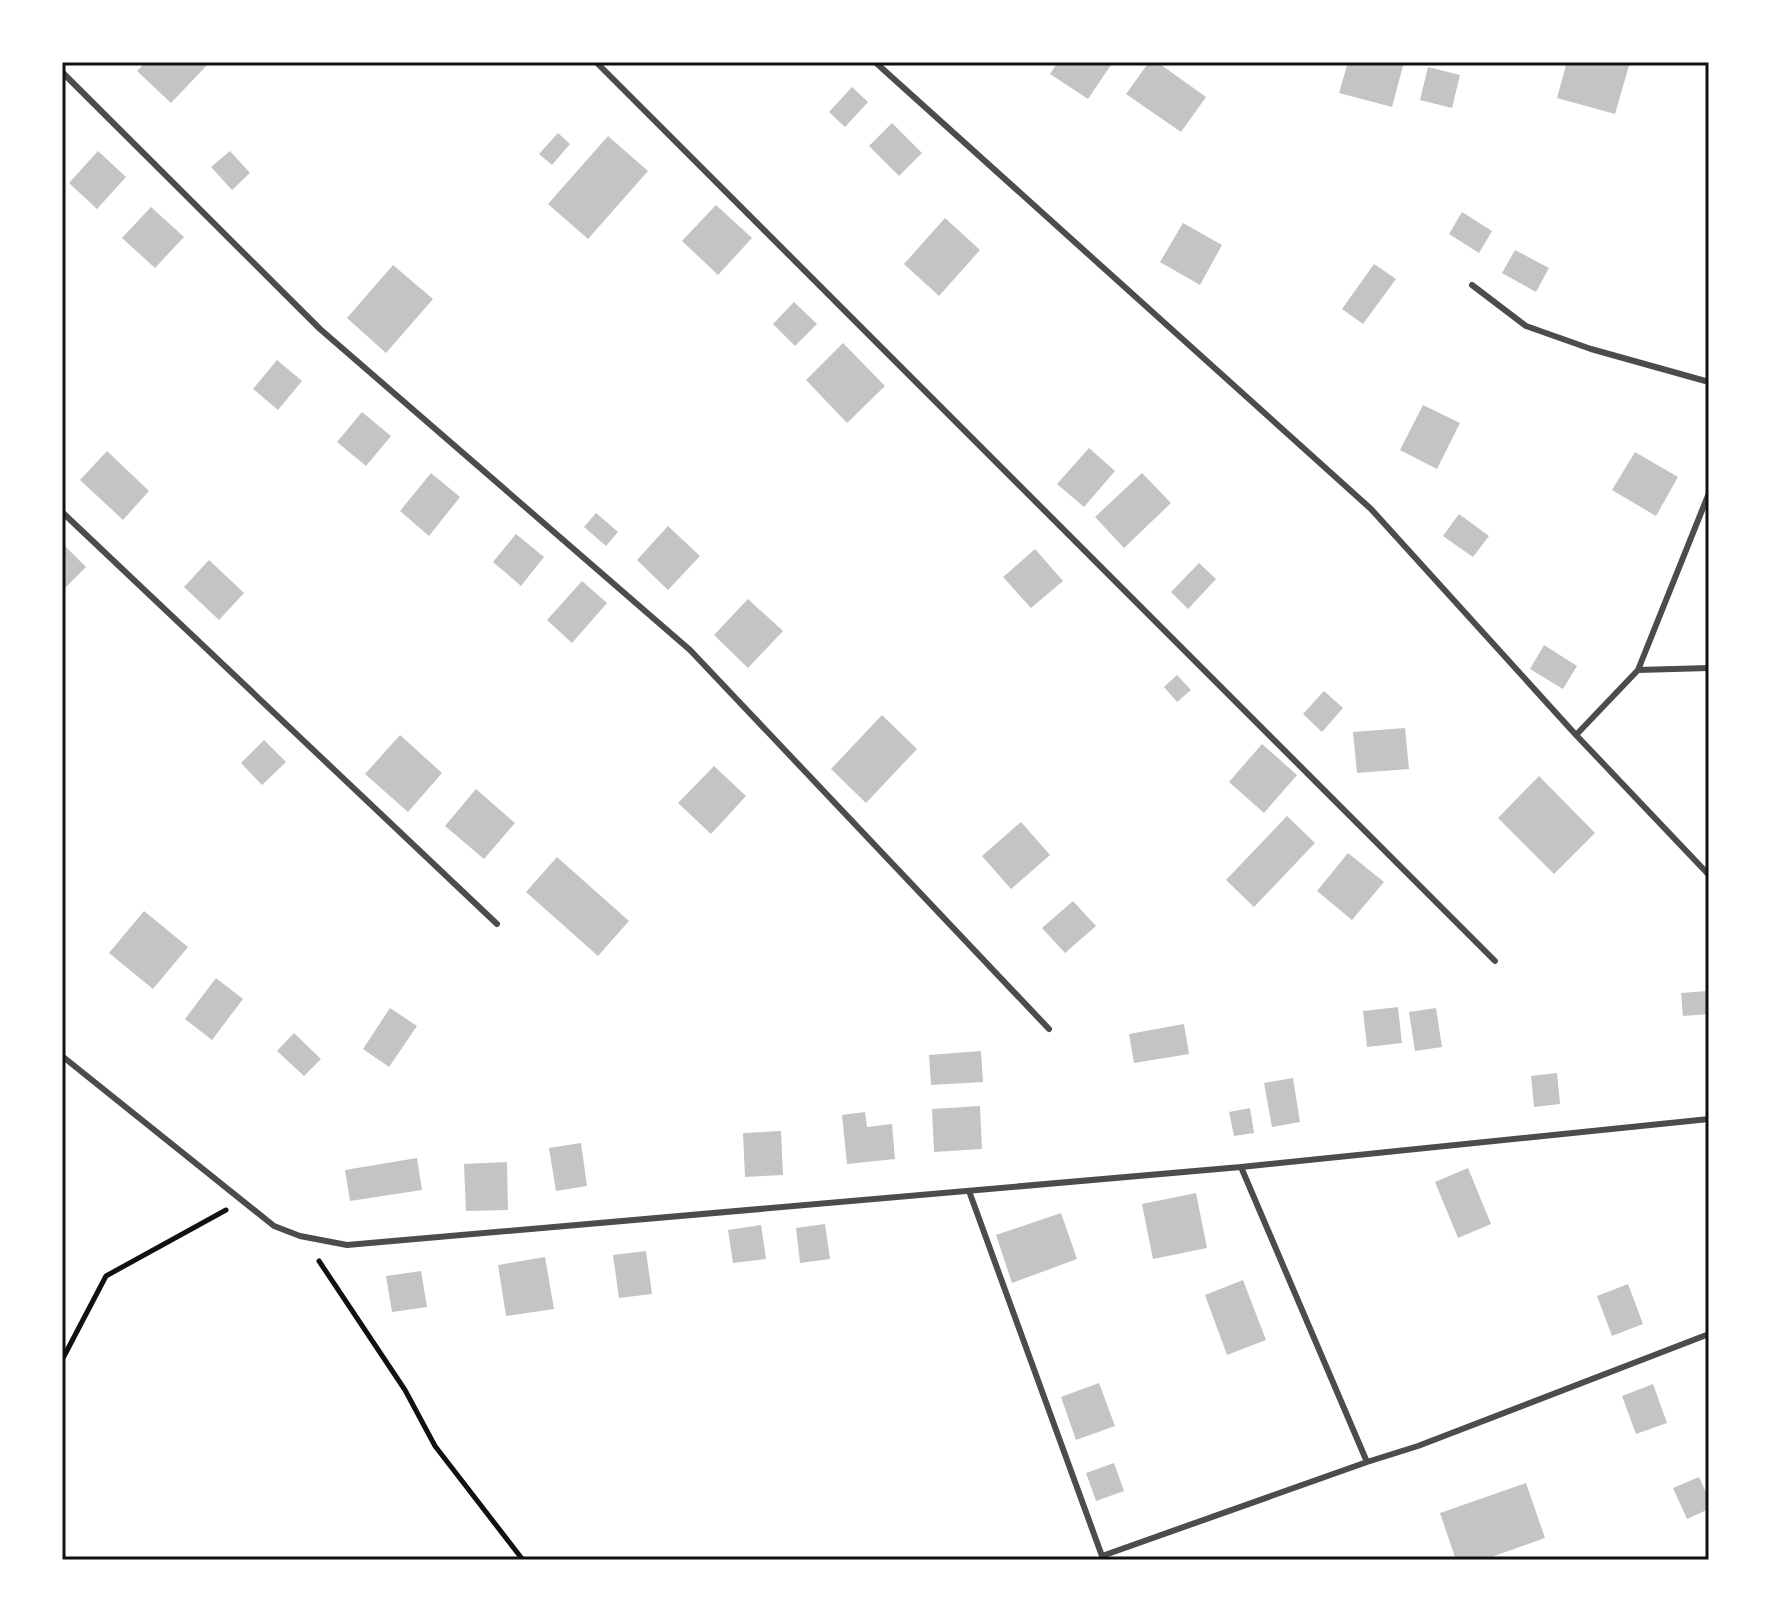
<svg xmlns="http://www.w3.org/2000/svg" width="1771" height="1622" font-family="Arial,sans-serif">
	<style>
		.building { fill: #c4c4c4 }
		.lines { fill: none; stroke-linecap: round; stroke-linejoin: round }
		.path { stroke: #111; stroke-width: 5 }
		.service { stroke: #4c4c4c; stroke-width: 6 }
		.neatline { fill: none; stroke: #111; stroke-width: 3 }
	</style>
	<rect width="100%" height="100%" fill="#fff"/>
	<!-- building -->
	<path class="building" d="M146 62H210L171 103 137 71Z
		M1058 62H1113L1088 99 1050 74Z
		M1149 62H1157L1206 97 1181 132 1126 94Z
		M1348 62H1404L1392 107 1339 93Z
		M1567 62H1630L1615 114 1557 98Z
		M1428 67 1460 75 1452 108 1420 100Z
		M852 87 868 102 845 127 829 112Z
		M892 123 922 153 899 176 869 146Z
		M558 133 570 144 552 165 539 154Z
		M608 136 648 171 588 239 548 204Z
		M98 151 126 177 97 209 69 183Z
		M230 151 250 173 232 190 211 167Z
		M716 205 752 238 718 275 682 241Z
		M151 207 184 237 155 268 122 238Z
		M1462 212 1492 231 1479 253 1449 234Z
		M945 218 980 250 939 296 904 264Z
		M1183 223 1222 245 1200 285 1160 262Z
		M1515 250 1549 268 1536 292 1502 273Z
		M1374 264 1396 279 1363 324 1342 309Z
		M393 265 433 299 386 353 347 318Z
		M794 302 817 324 795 346 773 324Z
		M843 343 885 386 847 423 806 380Z
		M277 360 302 381 278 410 253 389Z
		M1423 405 1460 423 1437 469 1400 450Z
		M362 412 391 436 366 466 337 442Z
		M1089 448 1115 471 1084 507 1057 484Z
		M107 451 149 491 123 520 80 480Z
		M1635 452 1678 477 1656 516 1612 490Z
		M431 473 460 497 429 536 400 511Z
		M1142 473 1171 503 1124 548 1095 517Z
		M596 513 618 532 606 546 584 527Z
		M1459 514 1489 536 1473 557 1443 536Z
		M668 526 700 556 668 590 637 560Z
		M516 534 544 557 521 586 493 562Z
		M62 543 86 567 62 591Z
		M1035 549 1063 581 1031 608 1003 577Z
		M209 560 244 593 219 620 184 587Z
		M1199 563 1216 579 1188 609 1171 592Z
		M582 581 607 603 572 643 547 620Z
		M748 599 783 631 748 668 714 635Z
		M1544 645 1577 666 1563 689 1530 669Z
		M1177 675 1191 690 1177 702 1164 687Z
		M1324 691 1343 708 1322 732 1303 714Z
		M882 715 917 749 866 803 831 769Z
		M1405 728 1409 769 1357 773 1353 732Z
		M400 735 442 773 408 812 365 774Z
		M264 740 286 762 262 785 241 763Z
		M1262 744 1297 775 1264 813 1229 782Z
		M714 766 746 796 711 834 678 803Z
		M1539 776 1595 833 1554 874 1498 818Z
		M476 789 515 823 484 859 445 826Z
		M1287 816 1315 843 1254 907 1226 880Z
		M1021 822 1050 855 1011 889 982 856Z
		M1348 853 1384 882 1352 920 1317 891Z
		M557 857 629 921 598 956 526 892Z
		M1073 901 1096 926 1065 953 1042 928Z
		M144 911 188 947 153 989 109 953Z
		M216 978 243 999 212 1040 185 1019Z
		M1707 991 1709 1014 1683 1016 1681 993Z
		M1398 1007 1402 1043 1367 1047 1363 1011Z
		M390 1008 417 1026 389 1067 363 1049Z
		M1436 1008 1442 1047 1415 1051 1409 1012Z
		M1184 1024 1189 1054 1134 1063 1129 1034Z
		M294 1033 321 1059 304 1076 277 1051Z
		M981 1051 983 1082 931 1085 929 1055Z
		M1557 1073 1560 1104 1534 1107 1531 1076Z
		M1293 1078 1300 1122 1272 1127 1264 1083Z
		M980 1106 982 1149 934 1152 932 1109Z
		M1250 1108 1254 1133 1234 1136 1229 1112Z
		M865 1112 867 1127 892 1124 895 1159 847 1164 842 1115Z
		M781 1131 783 1175 745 1177 743 1133Z
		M581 1143 587 1186 556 1191 549 1148Z
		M417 1158 422 1190 350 1201 345 1170Z
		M507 1162 508 1210 466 1211 464 1164Z
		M1468 1168 1491 1224 1458 1238 1435 1182Z
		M1196 1193 1207 1248 1153 1259 1142 1204Z
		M1061 1213 1077 1259 1012 1283 996 1235Z
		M825 1224 830 1259 800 1263 796 1228Z
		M761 1225 766 1259 733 1263 728 1230Z
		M646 1251 652 1294 619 1298 613 1255Z
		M545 1257 554 1309 506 1316 498 1265Z
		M421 1271 427 1307 392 1312 386 1276Z
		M1243 1280 1266 1340 1227 1355 1205 1295Z
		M1628 1284 1643 1324 1612 1336 1597 1296Z
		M1099 1383 1115 1426 1076 1440 1061 1397Z
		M1653 1384 1667 1423 1636 1434 1622 1396Z
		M1114 1463 1124 1491 1096 1501 1086 1473Z
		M1699 1477 1709 1499V1509L1687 1519 1673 1488Z
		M1526 1483 1545 1538 1483 1560H1456L1440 1513Z"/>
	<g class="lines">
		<!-- path -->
		<path class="path" d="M319 1261 405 1390 435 1446 523 1560
			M62 1360 106 1276 226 1210"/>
		<!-- service -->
		<path class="service" d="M596 62 1495 961
			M875 62 1371 509 1576 735 1638 670 1709 493
			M62 72 320 329 690 650 1049 1029
			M1472 285 1526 326 1591 349 1709 382
			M62 512 497 924
			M1638 670 1709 668
			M1576 735 1709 875
			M62 1056 274 1226 300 1236 347 1245 1241 1167 1367 1462 1418 1446 1709 1334
			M1241 1167 1709 1119
			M969 1191 1102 1556 1367 1462"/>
	</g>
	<!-- border -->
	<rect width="1771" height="1622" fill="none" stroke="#ffffff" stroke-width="128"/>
	<rect x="64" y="64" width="1643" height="1494" class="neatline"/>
</svg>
